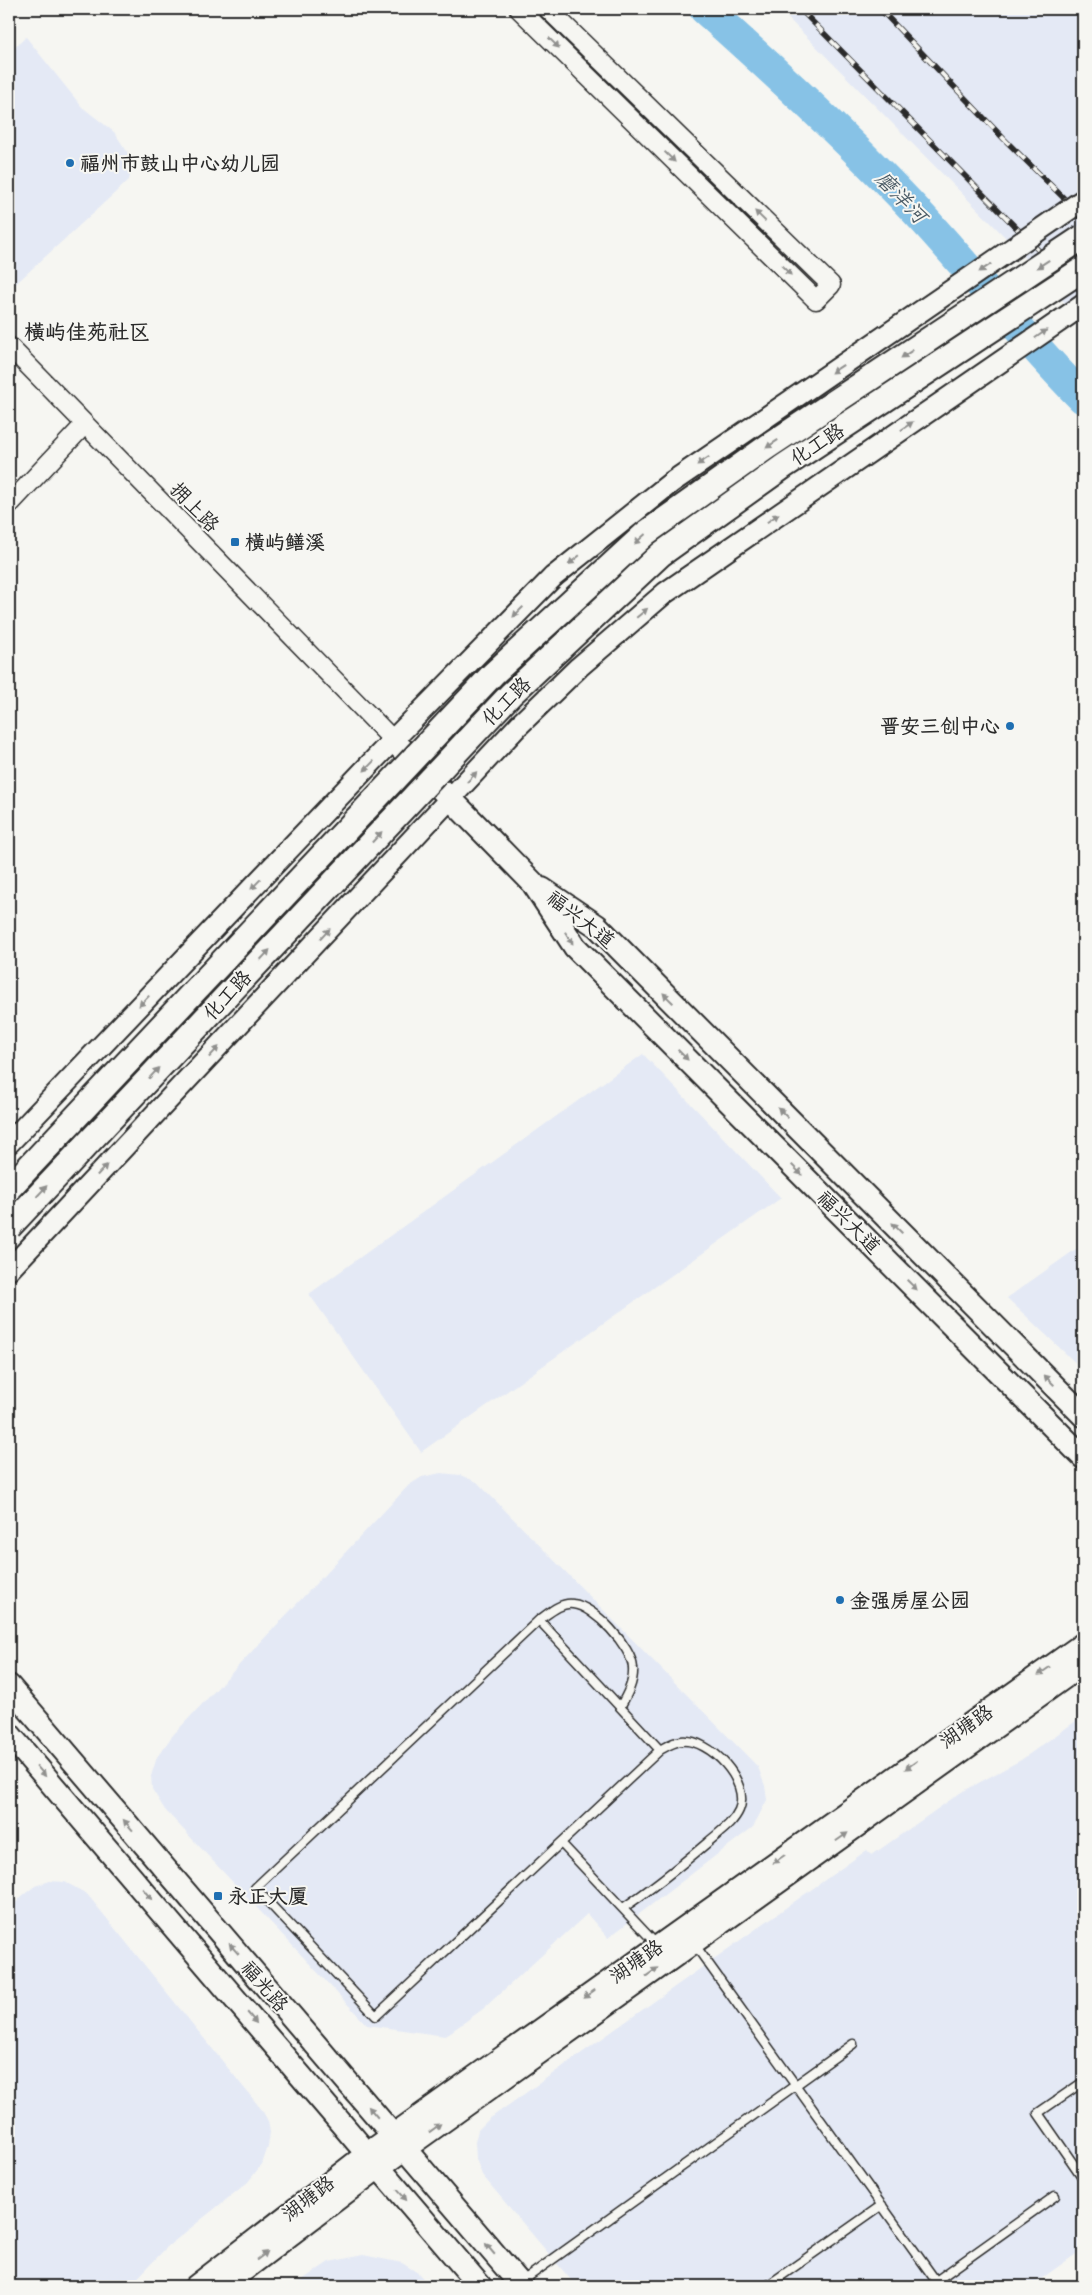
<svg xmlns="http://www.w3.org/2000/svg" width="1092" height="2295" font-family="'Indie Flower','LXGW WenKai TC',sans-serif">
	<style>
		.built { fill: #e4e9f5 }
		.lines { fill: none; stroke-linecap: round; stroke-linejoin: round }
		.river { stroke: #87c2e6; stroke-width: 32 }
		.service-casing { stroke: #2b2b2b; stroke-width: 11 }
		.tertiary-casing { stroke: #2b2b2b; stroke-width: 21 }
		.secondary-casing { stroke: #2b2b2b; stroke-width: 24 }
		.primary-casing { stroke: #2b2b2b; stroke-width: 26 }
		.service { stroke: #f6f6f2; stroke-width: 8 }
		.tertiary { stroke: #f6f6f2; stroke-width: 18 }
		.secondary { stroke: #f6f6f2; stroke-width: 20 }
		.primary { stroke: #f6f6f2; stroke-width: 22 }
		.rail-casing { stroke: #2b2b2b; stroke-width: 5.5 }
		.rail { stroke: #f6f6f2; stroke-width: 4; stroke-dasharray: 11; stroke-linecap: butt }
		.secondary-bridge-casing { stroke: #2b2b2b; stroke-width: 24; stroke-linecap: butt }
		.trunk-bridge-casing { stroke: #2b2b2b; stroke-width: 28; stroke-linecap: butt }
		.secondary-bridge { stroke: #f6f6f2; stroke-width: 20 }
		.trunk-bridge { stroke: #f6f6f2; stroke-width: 24 }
		.oneway { fill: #90908e }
		.poi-dot { fill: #1f6fb2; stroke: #f6f6f2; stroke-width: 2 }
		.labels { text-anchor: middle; stroke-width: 4; stroke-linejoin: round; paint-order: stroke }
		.poi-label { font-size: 20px; font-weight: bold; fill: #2b2b2b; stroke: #f6f6f2; text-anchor: start }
		.street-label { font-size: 20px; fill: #2b2b2b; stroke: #f6f6f2 }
		.water-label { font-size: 21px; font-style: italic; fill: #475863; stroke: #f6f6f2 }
		.neighbourhood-label { font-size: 21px; font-weight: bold; fill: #2b2b2b; stroke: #f6f6f2 }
	</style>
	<rect width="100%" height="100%" fill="#f6f6f2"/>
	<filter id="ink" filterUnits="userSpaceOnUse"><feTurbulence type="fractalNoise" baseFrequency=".02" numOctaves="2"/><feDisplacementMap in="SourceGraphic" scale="10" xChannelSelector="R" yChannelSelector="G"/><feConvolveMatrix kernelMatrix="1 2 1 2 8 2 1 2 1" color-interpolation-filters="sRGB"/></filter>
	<g filter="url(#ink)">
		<!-- built -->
		<path class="built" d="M779 9H1083V323L1010 242Z
			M26 37 82 107 114 132 130 156 132 169 129 180 9 290V53Z
			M643 1054 781 1198 421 1452 309 1294Z
			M1083 1244V1370L1007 1298Z
			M441 1473 460 1475 477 1482 758 1767 765 1786 767 1800 753 1827 608 1938 587 1914 483 2009 445 2036 367 2025 165 1810 152 1789 151 1776 157 1757 173 1735 409 1485 422 1477Z
			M1083 1716V2249L1031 2286H576L482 2175 476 2159 475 2142 478 2130 489 2119 867 1850 872 1855 960 1793 1021 1760Z
			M50 1881 65 1882 87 1894 262 2110 268 2121 270 2132 268 2147 262 2164 248 2182 167 2247 130 2286H9V1910L22 1896 35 1886Z
			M363 2255 402 2263 418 2273 430 2286H293L329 2262Z"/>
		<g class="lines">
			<!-- river -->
			<path class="river" d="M705 9C778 74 849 140 916 211 973 272 1024 339 1083 398"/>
			<defs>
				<path id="service" d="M539 1620 660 1750 376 2016 255 1888Z
					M539 1620C549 1613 561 1602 573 1604 594 1606 632 1647 633 1668 634 1682 627 1695 620 1707
					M561 1843 657 1945
					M623 1908C653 1888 680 1866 707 1843 718 1833 733 1824 739 1810 751 1782 710 1738 681 1741 673 1742 667 1746 660 1750
					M695 1945 936 2281 1055 2196
					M1083 2082 1038 2113 1083 2178
					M521 2282 853 2044
					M767 2286 882 2205"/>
				<path id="tertiary" d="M519 9 816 300 831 285 548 9
					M9 346 393 740
					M9 505 85 424"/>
				<path id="secondary" d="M9 1143 393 740 553 577
					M9 1270 519 725 579 667 665 593 1083 305
					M195 2286 367 2153 1083 1643
					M224 2286 379 2168 1083 1665"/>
				<path id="primary" d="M393 740 533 883 575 947 1083 1457
					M542 889 597 926 1083 1415
					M9 1686 522 2286
					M9 1734 480 2286"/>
			</defs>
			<!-- service casing -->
			<use href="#service" class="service-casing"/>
			<!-- tertiary casing -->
			<use href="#tertiary" class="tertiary-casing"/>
			<!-- secondary casing -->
			<use href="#secondary" class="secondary-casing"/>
			<!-- primary casing -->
			<use href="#primary" class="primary-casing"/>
			<!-- service -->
			<use href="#service" class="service"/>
			<!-- tertiary -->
			<use href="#tertiary" class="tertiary"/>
			<!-- secondary -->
			<use href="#secondary" class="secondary"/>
			<!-- primary -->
			<use href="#primary" class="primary"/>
			<defs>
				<path id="rail" d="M800 9 1049 261 1083 293
					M880 9 1004 139 1083 217"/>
			</defs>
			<!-- rail casing -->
			<use href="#rail" class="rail-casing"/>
			<!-- rail -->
			<use href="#rail" class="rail"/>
			<defs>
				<path id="secondary-bridge" d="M553 577 672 482 1083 200"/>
				<path id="trunk-bridge" d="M9 1188 493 674 646 533 767 447 1083 237
					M9 1227 511 694 661 554 784 466 1083 269"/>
			</defs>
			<!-- secondary-bridge casing -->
			<use href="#secondary-bridge" class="secondary-bridge-casing"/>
			<!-- trunk-bridge casing -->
			<use href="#trunk-bridge" class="trunk-bridge-casing"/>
			<!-- secondary-bridge -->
			<use href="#secondary-bridge" class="secondary-bridge"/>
			<!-- trunk-bridge -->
			<use href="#trunk-bridge" class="trunk-bridge"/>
		</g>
		<!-- one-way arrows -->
		<defs><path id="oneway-solid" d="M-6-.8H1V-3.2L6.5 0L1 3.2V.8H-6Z" transform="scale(1.25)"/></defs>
		<g class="oneway">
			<use href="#oneway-solid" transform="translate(554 43) rotate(44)"/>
			<use href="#oneway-solid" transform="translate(670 157) rotate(44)"/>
			<use href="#oneway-solid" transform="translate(760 216) rotate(-136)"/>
			<use href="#oneway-solid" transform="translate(1043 264) rotate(146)"/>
			<use href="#oneway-solid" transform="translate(985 268) rotate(146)"/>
			<use href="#oneway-solid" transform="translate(786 270) rotate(44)"/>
			<use href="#oneway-solid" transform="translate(1041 334) rotate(-35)"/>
			<use href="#oneway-solid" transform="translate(907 354) rotate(146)"/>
			<use href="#oneway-solid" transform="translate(837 369) rotate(146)"/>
			<use href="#oneway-solid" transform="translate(907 426) rotate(-35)"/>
			<use href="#oneway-solid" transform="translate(772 444) rotate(146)"/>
			<use href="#oneway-solid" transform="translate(703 461) rotate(146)"/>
			<use href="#oneway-solid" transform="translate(773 518) rotate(-35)"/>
			<use href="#oneway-solid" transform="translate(640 539) rotate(138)"/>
			<use href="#oneway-solid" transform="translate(574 560) rotate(141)"/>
			<use href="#oneway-solid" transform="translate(518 612) rotate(135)"/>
			<use href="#oneway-solid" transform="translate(642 613) rotate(-40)"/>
			<use href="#oneway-solid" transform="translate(369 766) rotate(134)"/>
			<use href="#oneway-solid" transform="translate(472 777) rotate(-47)"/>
			<use href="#oneway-solid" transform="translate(377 837) rotate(-47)"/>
			<use href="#oneway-solid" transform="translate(256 884) rotate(134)"/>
			<use href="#oneway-solid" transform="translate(325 934) rotate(-47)"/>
			<use href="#oneway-solid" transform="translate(569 938) rotate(57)"/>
			<use href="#oneway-solid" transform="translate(265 955) rotate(-47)"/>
			<use href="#oneway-solid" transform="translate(668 998) rotate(-135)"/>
			<use href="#oneway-solid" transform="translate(144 1001) rotate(134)"/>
			<use href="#oneway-solid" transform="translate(214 1052) rotate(-47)"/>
			<use href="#oneway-solid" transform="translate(683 1055) rotate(45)"/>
			<use href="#oneway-solid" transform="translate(154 1073) rotate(-47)"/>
			<use href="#oneway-solid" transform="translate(783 1113) rotate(-135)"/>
			<use href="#oneway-solid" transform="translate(102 1170) rotate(-47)"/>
			<use href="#oneway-solid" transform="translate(797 1170) rotate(45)"/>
			<use href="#oneway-solid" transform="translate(42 1191) rotate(-47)"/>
			<use href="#oneway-solid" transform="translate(897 1228) rotate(-135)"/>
			<use href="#oneway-solid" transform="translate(912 1285) rotate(45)"/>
			<use href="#oneway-solid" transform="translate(1049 1380) rotate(-135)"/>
			<use href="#oneway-solid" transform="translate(1044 1671) rotate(145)"/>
			<use href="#oneway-solid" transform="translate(911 1765) rotate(145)"/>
			<use href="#oneway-solid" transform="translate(41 1771) rotate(49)"/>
			<use href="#oneway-solid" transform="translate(128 1825) rotate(-131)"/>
			<use href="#oneway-solid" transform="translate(842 1837) rotate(-35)"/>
			<use href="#oneway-solid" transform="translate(779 1859) rotate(145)"/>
			<use href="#oneway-solid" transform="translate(147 1894) rotate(50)"/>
			<use href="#oneway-solid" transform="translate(234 1949) rotate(-131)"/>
			<use href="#oneway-solid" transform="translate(652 1972) rotate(-36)"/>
			<use href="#oneway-solid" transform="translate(589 1994) rotate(145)"/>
			<use href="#oneway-solid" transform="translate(252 2018) rotate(50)"/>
			<use href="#oneway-solid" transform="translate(373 2112) rotate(-130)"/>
			<use href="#oneway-solid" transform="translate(435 2128) rotate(-36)"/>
			<use href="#oneway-solid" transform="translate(402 2195) rotate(49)"/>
			<use href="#oneway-solid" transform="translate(490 2249) rotate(-130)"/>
			<use href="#oneway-solid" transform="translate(262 2256) rotate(-37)"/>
		</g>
	</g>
	<!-- markers -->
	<g class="poi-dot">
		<circle cx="70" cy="163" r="5"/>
		<rect x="230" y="537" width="10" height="10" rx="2.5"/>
		<circle cx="1010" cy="726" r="5"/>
		<circle cx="840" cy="1600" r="5"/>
		<rect x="213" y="1891" width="10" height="10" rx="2.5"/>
	</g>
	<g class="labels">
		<!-- poi labels -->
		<g class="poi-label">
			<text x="80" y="170">福州市鼓山中心幼儿园</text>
			<text x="245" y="549">横屿鳝溪</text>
			<text x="1000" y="733" text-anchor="end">晋安三创中心</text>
			<text x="850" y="1607">金强房屋公园</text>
			<text x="228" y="1903">永正大厦</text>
		</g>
		<!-- street labels -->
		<g class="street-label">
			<text transform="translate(817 444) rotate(-33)" y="7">化工路</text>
			<text transform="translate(195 507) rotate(46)" y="7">拥上路</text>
			<text transform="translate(506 701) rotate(-45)" y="7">化工路</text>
			<text transform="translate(581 919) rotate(38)" y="7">福兴大道</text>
			<text transform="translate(227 995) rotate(-47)" y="7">化工路</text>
			<text transform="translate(849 1222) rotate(45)" y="7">福兴大道</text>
			<text transform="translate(966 1726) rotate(-35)" y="7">湖塘路</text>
			<text transform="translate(636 1961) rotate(-35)" y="7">湖塘路</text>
			<text transform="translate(265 1986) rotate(49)" y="7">福光路</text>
			<text transform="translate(308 2198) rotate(-38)" y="7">湖塘路</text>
		</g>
		<!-- water labels -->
		<g class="water-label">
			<text transform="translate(901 197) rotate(46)" y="7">磨洋河</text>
		</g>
		<!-- neighbourhood labels -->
		<g class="neighbourhood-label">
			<text x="87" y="339">横屿佳苑社区</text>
		</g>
	</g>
	<!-- margin -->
	<rect width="1092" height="2295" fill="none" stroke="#f6f6f2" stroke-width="30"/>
	<rect x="15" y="15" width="1062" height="2265" fill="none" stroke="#2b2b2b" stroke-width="2" filter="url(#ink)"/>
</svg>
